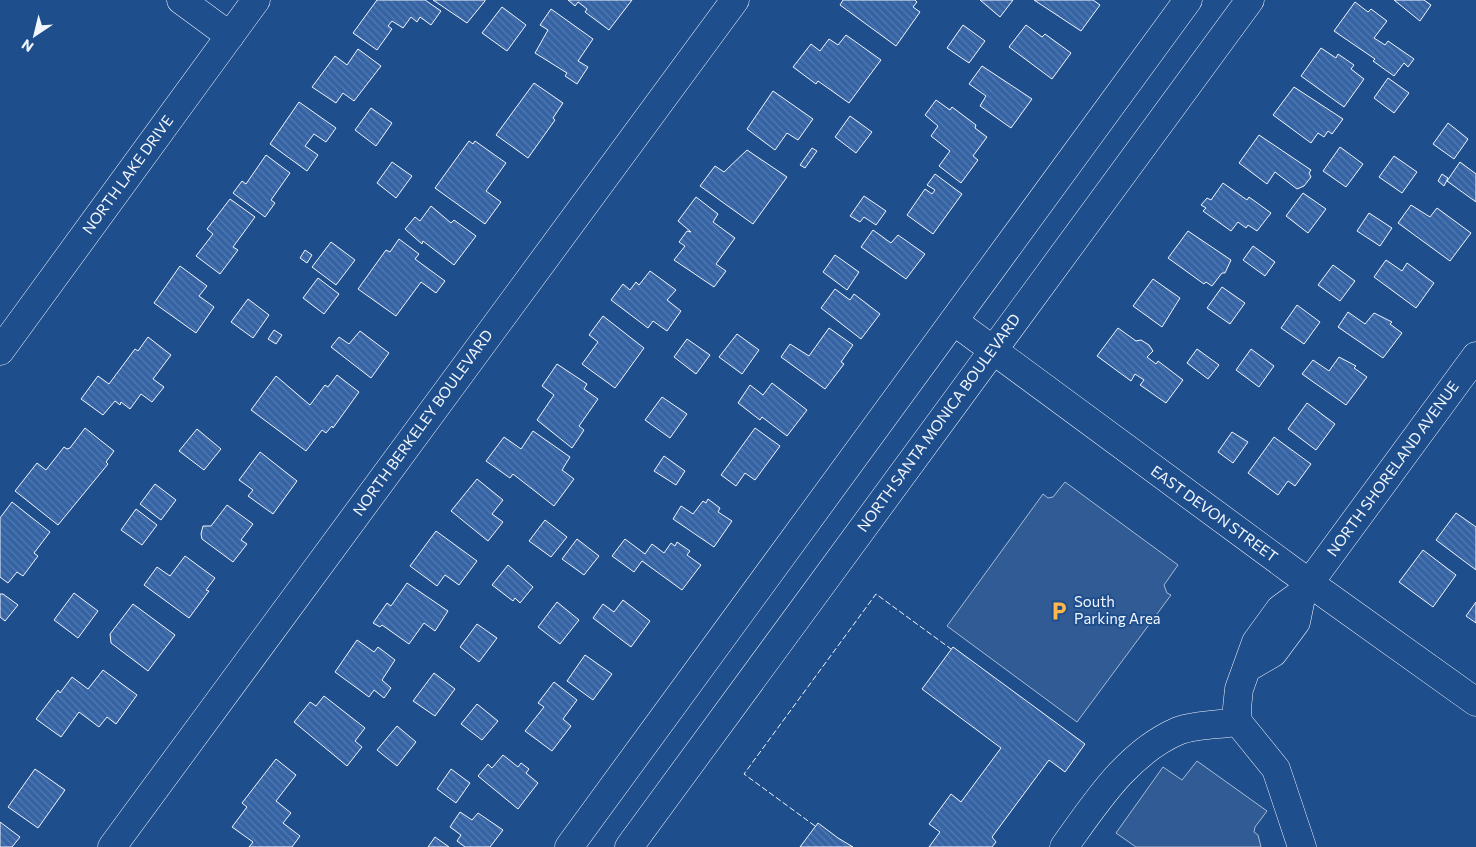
<svg xmlns="http://www.w3.org/2000/svg" width="1476" height="847" font-family="Commissioner,sans-serif">
	<style>
		.built { fill: #305b95; stroke: #a8bbd7 }
		.building { fill: url(#building-back-hatch); stroke: #f2f6ff }
		.lines { fill: none; stroke-linecap: round; stroke-linejoin: round }
		.minor-casing { stroke: #f2f6ff; stroke-width: 29 }
		.major-casing { stroke: #f2f6ff; stroke-width: 29 }
		.minor { stroke: #1f4e8c; stroke-width: 28 }
		.major { stroke: #1f4e8c; stroke-width: 28 }
		.fence { stroke: #f2f6ff; stroke-width: 1; stroke-dasharray: 6 2.5; stroke-linecap: butt }
		.labels { text-anchor: middle; stroke-width: 4; stroke-linejoin: round; paint-order: stroke }
		.street-label { font-size: 15px; fill: #f2f6ff; stroke: #1f4e8c }
		.poi-label { font-size: 15px; fill: #f2f6ff; stroke: #1f4e8c; text-anchor: start }
	</style>
	<defs>
		<pattern id="building-back-hatch" width="6" height="6" patternUnits="userSpaceOnUse" patternTransform="scale(1.25)"><rect width="6" height="6" fill="#3563a3"/><path d="M-1 5l2 2M0 0l6 6M5-1l2 2" fill="none" stroke="#537ab1"/></pattern>
	</defs>
	<rect width="100%" height="100%" fill="#1f4e8c"/>
	<!-- built -->
	<path class="built" d="M1065 482 1178 565 1164 585 1167 593 1171 595 1077 722 947 626 1043 494 1048 498 1053 497Z
		M1197 761 1267 811 1255 827 1254 832 1258 835 1261 847H1136L1116 833 1163 767 1182 780Z"/>
	<!-- building -->
	<path class="building" d="M377 0H425L441 11 431 25 420 17 417 22 411 17 403 28 392 21 388 26 392 29 377 50 353 33Z
		M433 0H485V1L467 23Z
		M568 0H632L609 30 585 12 587 9 578 2 575 6Z
		M843 0H915L917 2 913 7 920 12 896 46 840 5Z
		M980 0H1013L1000 17Z
		M1034 0H1093L1100 5 1081 31Z
		M1394 0H1424L1431 5 1420 21Z
		M1355 2 1368 12 1371 9 1387 21 1374 38 1385 45 1388 41 1414 59 1408 67 1404 63 1394 76 1373 61 1375 59 1334 31Z
		M502 7 526 25 507 51 482 33Z
		M551 9 593 39 578 61 588 67 577 84 565 76 567 73 535 53 548 30 540 25Z
		M963 25 985 41 969 63 947 48Z
		M1026 25 1042 37 1045 34 1071 53 1052 79 1009 47Z
		M846 35 881 60 849 103 818 81 816 84 793 67 811 44 820 51 829 39 838 45Z
		M1321 48 1336 58 1338 54 1354 65 1351 69 1364 79 1344 107 1301 76Z
		M358 49 381 66 354 101 343 93 336 103 312 87 335 56 347 65Z
		M982 66 1032 99 1011 128 980 106 986 96 969 84Z
		M1388 78 1409 93 1394 113 1374 98Z
		M534 83 563 103 553 118 555 120 528 158 496 135Z
		M1294 87 1343 119 1332 134 1328 131 1324 137 1318 133 1311 143 1273 115Z
		M773 91 813 119 798 140 787 133 775 150 747 129Z
		M936 100 950 110 952 107 976 125 975 128 987 137 973 156 978 160 961 183 939 166 950 151 931 136 938 126 925 115Z
		M299 102 336 128 326 142 314 134 305 146 318 155 307 171 270 144Z
		M371 108 392 123 376 146 355 130Z
		M850 116 872 132 856 153 835 137Z
		M1448 123 1468 139 1454 159 1433 144Z
		M1259 135 1311 170 1309 173 1311 177 1304 186 1297 189 1275 172 1267 184 1239 163Z
		M469 141 473 144 475 141 506 163 486 191 501 202 485 224 435 188Z
		M1340 147 1363 164 1346 187 1323 171Z
		M812 148 817 151 805 168 800 165Z
		M747 150 787 177 753 224 700 186 715 166 724 172Z
		M266 155 290 173 271 200 275 203 265 217 233 193 242 181 246 184Z
		M1394 156 1417 172 1402 193 1379 177Z
		M392 162 412 176 396 198 377 183Z
		M1460 162 1476 174V202L1447 181Z
		M935 174 962 194 933 234 907 215 925 189 932 194 935 190 927 185Z
		M1442 174 1448 178 1444 186 1438 181Z
		M1223 183 1247 200 1249 197 1271 213 1257 231 1248 225 1246 228 1238 222 1231 231 1203 211 1206 208 1201 205 1207 198 1211 200Z
		M1303 193 1326 209 1308 233 1286 216Z
		M864 196 886 211 876 225 864 217 860 222 850 216Z
		M696 197 718 214 713 222 735 238 716 264 726 271 714 287 674 260 685 246 679 242 687 231 691 232 678 221Z
		M230 199 255 217 233 247 238 250 220 274 196 256 213 234 207 229Z
		M1411 205 1430 217 1437 208 1471 233 1450 261 1398 223Z
		M431 206 451 223 454 220 476 236 454 265 423 241 422 244 405 229 415 217 420 221Z
		M1369 213 1392 228 1380 246 1357 231Z
		M873 230 891 243 898 235 925 254 906 279 861 247Z
		M1188 231 1231 260 1225 273H1222L1212 286 1206 282 1204 284 1168 258Z
		M399 239 419 254 415 259 445 281 436 293 421 282 396 316 358 289 386 250 390 252Z
		M331 242 355 260 336 285 312 267Z
		M1253 246 1275 262 1265 276 1243 260Z
		M305 250 312 255 307 263 300 258Z
		M835 255 859 272 847 290 823 272Z
		M1386 260 1402 271 1407 263 1434 283 1416 308 1374 277Z
		M1333 265 1355 281 1340 301 1318 285Z
		M180 266 207 286 199 296 214 307 196 333 154 303Z
		M650 271 676 290 667 300 681 311 667 331 653 321 648 328 611 300 623 284 630 290 636 282 639 285Z
		M318 278 339 294 324 314 303 298Z
		M1153 279 1180 298 1162 327 1133 306Z
		M1222 287 1245 303 1230 324 1207 308Z
		M835 289 850 300 854 294 880 314 861 339 821 308Z
		M248 299 269 315 253 338 231 322Z
		M1297 305 1320 322 1304 344 1281 328Z
		M1348 312 1365 324 1374 313 1392 322 1390 324 1402 333 1383 358 1338 327Z
		M603 316 644 348 615 388 582 364 598 342 589 335Z
		M829 328 853 345 841 362 844 364 825 389 781 357 790 344 809 356Z
		M1118 328 1136 341 1141 340 1149 345 1153 351 1147 357 1156 364 1158 361 1183 380 1166 403 1140 385 1144 380 1135 374 1131 381 1097 356Z
		M274 330 282 335 276 344 268 339Z
		M360 331 389 353 371 378 331 347 339 337 349 344Z
		M737 334 759 350 742 374 719 357Z
		M148 337 171 355 153 379 164 387 152 402 141 394 130 409 121 402 120 405 115 401 103 415 81 399 98 376 109 384 135 349 138 351Z
		M687 339 710 355 696 374 674 357Z
		M1197 349 1219 365 1208 379 1187 363Z
		M1251 349 1274 366 1259 387 1236 370Z
		M1339 357 1356 366 1354 368 1367 377 1346 405 1302 374 1313 360 1329 371Z
		M557 364 587 384 584 389 598 399 579 426 584 430 572 448 537 420 554 395 542 386Z
		M337 375 359 392 333 428 332 426 326 433 322 430 306 451 251 410 276 376 310 405 325 385 328 387Z
		M772 383 807 410 787 436 762 417 760 420 738 403 750 385 763 395Z
		M662 397 687 414 670 438 645 420Z
		M1307 403 1335 424 1316 450 1288 429Z
		M85 428 114 451 106 462 108 464 58 525 15 491 37 463 46 470 64 447 67 449 70 448Z
		M755 428 780 446 755 480 745 473 736 486 721 475Z
		M197 429 221 449 204 470 179 451Z
		M533 431 570 457 562 470 574 479 554 506 513 474 510 478 486 461 504 437 521 449Z
		M1232 432 1248 442 1233 463 1218 452Z
		M1274 437 1311 464 1295 486 1288 481 1278 495 1248 473Z
		M260 452 297 481 273 514 248 496 253 490 239 480Z
		M664 456 685 471 676 485 654 471Z
		M477 479 503 500 492 514 503 522 488 541 451 511Z
		M155 484 176 500 161 520 140 504Z
		M708 499 720 508 718 512 732 521 714 547 673 519 681 506 693 514 703 501 706 503Z
		M12 502 50 532 34 553 38 556 23 576 17 572 8 583 0 577V518Z
		M227 505 253 524 241 540 247 544 233 562 202 539 201 534 203 526H211Z
		M136 509 157 525 142 545 121 530Z
		M1456 513 1476 527V570L1436 540Z
		M545 520 567 537 551 557 529 541Z
		M436 531 477 561 459 585 445 575 437 586 410 566Z
		M577 539 599 556 584 575 562 559Z
		M625 539 645 554 652 544 664 553 671 543 675 546 677 542 690 551 687 555 701 565 682 590 642 561 634 572 612 556Z
		M1423 550 1456 575 1433 607 1399 582Z
		M185 556 215 578 206 590 209 591 189 618 144 585 157 567 170 576Z
		M508 565 533 587 520 603 515 598 513 601 492 585Z
		M407 583 448 611 435 631 424 623 409 644 382 625 380 627 373 623 387 603 391 606Z
		M74 593 98 611 78 638 54 620Z
		M0 594H3L18 605 5 621 0 617Z
		M623 600 650 621 631 647 593 618 603 604 614 612Z
		M557 602 579 620 560 644 538 627Z
		M1476 602V623L1466 616Z
		M133 604 175 635 148 671 111 643 110 634Z
		M477 624 497 638 479 662 460 647Z
		M357 640 374 652 378 647 395 660 382 680 391 688 384 698 374 690 369 697 335 672Z
		M953 647 1085 744 1065 772 1049 760 992 837 996 842 992 847H929L940 832 929 824 951 794 961 802 1001 748 922 689Z
		M585 655 612 674 593 700 567 681Z
		M103 670 137 695 116 724 107 717 99 727 79 712 61 737 36 719 58 690 60 693 72 677 88 689Z
		M434 673 455 689 435 716 413 701Z
		M554 682 577 700 563 719 571 726 552 751 525 731 544 707 538 703Z
		M324 696 365 728 355 741 362 747 347 766 294 722 310 702 316 706Z
		M477 704 498 721 482 740 461 724Z
		M397 726 416 742 397 766 377 750Z
		M503 755 518 767 521 763 529 769 526 773 538 783 518 809 478 776 488 764 492 768Z
		M276 759 296 775 276 801 291 813 283 823 300 836 292 847H249L253 842 232 827 247 807 242 803Z
		M35 769 65 790 38 828 8 807Z
		M451 769 470 783 456 803 437 789Z
		M460 812 472 820 478 813 503 830 490 847H465L457 841 461 835 450 827Z
		M0 822 20 837 12 847H0Z
		M818 823 838 838 853 847H800Z
		M435 837 449 847H428Z"/>
	<g class="lines">
		<defs>
			<path id="minor" d="M181 0 230 36
				M955 322 1290 569 1476 702
				M1249 667 1273 653 1296 622 1302 593
				M112 847 735 0
				M569 847 1188 0
				M629 847 1250 0
				M1064 847C1095 804 1127 753 1178 731 1196 724 1219 725 1238 722
				M1302 847 1276 769 1238 722 1237 708 1239 689 1256 642 1280 609 1302 593 1476 356"/>
			<path id="major" d="M0 351 256 0"/>
		</defs>
		<!-- minor casing -->
		<use href="#minor" class="minor-casing"/>
		<!-- major casing -->
		<use href="#major" class="major-casing"/>
		<!-- minor -->
		<use href="#minor" class="minor"/>
		<!-- major -->
		<use href="#major" class="major"/>
		<!-- fence -->
		<path class="fence" d="M815 826 744 774 876 594 951 649"/>
	</g>
	<!-- icons -->
	<defs>
		<symbol id="parking-bare" viewBox="-9 -9 18 18"><path d="M-3.5-5.5H1a3.5 3.5 0 0 1 0 7H-1V5.5H-3.5ZM-1-3.4V-.6H.8a1.4 1.4 0 0 0 0-2.8Z" fill="#ffb74d" stroke="#1f4e8c" stroke-width="2.5" paint-order="stroke"/></symbol>
	</defs>
	<g fill-rule="evenodd">
		<use href="#parking-bare" x="1045" y="597" width="28" height="28"/>
	</g>
	<g class="labels">
		<!-- street labels -->
		<g class="street-label">
			<text transform="translate(128 175) rotate(-54)" y="5">NORTH LAKE DRIVE</text>
			<text transform="translate(423 423) rotate(-54)" y="5">NORTH BERKELEY BOULEVARD</text>
			<text transform="translate(939 423) rotate(-54)" y="5">NORTH SANTA MONICA BOULEVARD</text>
			<text transform="translate(1393 469) rotate(-54)" y="5">NORTH SHORELAND AVENUE</text>
			<text transform="translate(1214 514) rotate(36)" y="5">EAST DEVON STREET</text>
		</g>
		<!-- poi labels -->
		<g class="poi-label">
			<text x="1074" y="607">South<tspan x="1074" dy="17">Parking Area</tspan></text>
		</g>
	</g>
	<!-- north arrow -->
	<g transform="translate(35 35) rotate(215)" stroke="#1f4e8c" stroke-width="4" paint-order="stroke">
	<path d="M0-4L9 19L0 12L-9 19Z" fill="#f2f6ff"/>
	<text y="-8" font-size="14" font-weight="bold" text-anchor="middle" fill="#f2f6ff">N</text>
	</g>
</svg>
